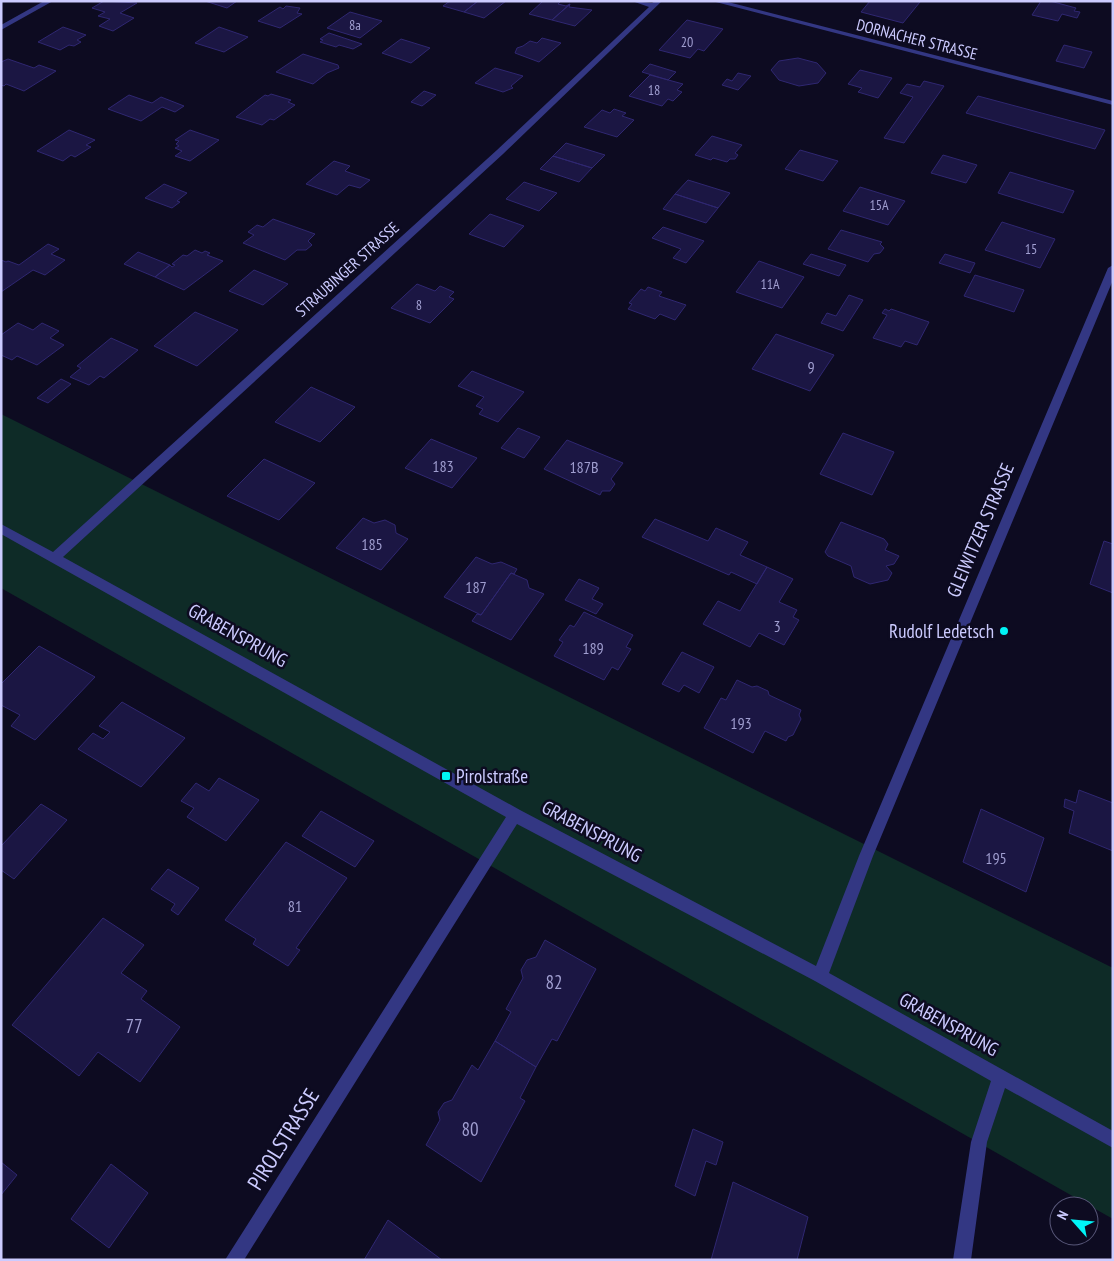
<svg xmlns="http://www.w3.org/2000/svg" width="1114" height="1261" font-family="'PT Sans Narrow',sans-serif">
	<style>
		.green { fill: #0e2b27 }
		.building { fill: #1b1643; stroke: #2f2771 }
		.lines { fill: none; stroke-linecap: round; stroke-linejoin: round }
		.minor { fill: #333783; fill-rule: evenodd }
		.poi-dot { fill: #00f4f6; stroke: #0d0b21; stroke-width: 2 }
		.labels { text-anchor: middle; stroke-width: 5; stroke-linejoin: round; paint-order: stroke }
		.far-number-label { font-size: 14px; fill: #a09ed0 }
		.far-street-label { font-size: 16px; fill: #cccbff; stroke: #0d0b21 }
		.number-label { font-size: 16px; fill: #a09ed0 }
		.street-label { font-size: 19px; fill: #cccbff; stroke: #0d0b21 }
		.poi-label { font-size: 19px; fill: #cccbff; stroke: #0d0b21; text-anchor: end }
		.near-number-label { font-size: 19px; fill: #a09ed0 }
		.near-street-label { font-size: 22px; fill: #cccbff; stroke: #0d0b21 }
	</style>
	<rect width="100%" height="100%" fill="#0d0b21"/>
	<!-- green -->
	<path class="green" d="M1 414 1113 968V1219L1 588Z"/>
	<!-- building -->
	<path class="building" d="M104 1 137 3 120 13 134 18 113 31 99 26 110 19 98 16 105 12 92 8Z
		M205 1H237L227 8Z
		M450 1H478L464 12 443 6Z
		M478 1H506L484 18 464 12Z
		M543 1H558L560 2 558 4 566 6 570 4 552 20 529 14Z
		M870 1H916L920 2 903 23 861 12Z
		M1041 1H1050L1076 8 1074 11 1080 12 1077 18 1062 14 1058 21 1032 15Z
		M570 4 569 7 592 10 575 26 552 20Z
		M286 6 300 8 297 13 302 14 280 28 258 21 280 7 283 9Z
		M350 12 382 21 360 38 327 28Z
		M687 20 723 29 704 51 698 49 690 58 659 50Z
		M63 27 86 35 77 40 81 42 74 46 69 45 60 50 38 42Z
		M219 27 248 37 224 52 195 43Z
		M329 33 362 44 353 49 339 45 336 47 320 42 323 40 320 39Z
		M542 38 561 43 539 62 515 53 517 48 523 46 530 41 537 43Z
		M401 39 430 48 411 63 382 53Z
		M1064 45 1092 52 1084 68 1056 61Z
		M303 54 338 65 339 68 327 73 313 84 276 72Z
		M798 58 817 63 826 73 818 83 799 86 779 80 771 70 779 61Z
		M8 59 34 68 39 65 56 71 24 91 6 84 4 86 1 85V62Z
		M650 64 676 72 668 80 642 72Z
		M495 68 523 76 511 86 513 88 503 92 475 83Z
		M860 70 892 78 878 98 858 92 862 88 848 84Z
		M738 73 751 76 738 90 722 85 727 79 732 81Z
		M650 75 683 84 677 90 682 92 673 101 668 99 662 106 629 96Z
		M924 81 944 86 904 143 884 138 913 97 900 93 907 84 920 87Z
		M424 91 436 95 422 106 411 102Z
		M271 94 291 100 288 102 295 105 274 120 270 119 262 125 236 117 265 95 268 96Z
		M129 95 152 103 161 97 184 106 175 112 162 107 141 121 108 109Z
		M978 96 1105 130 1095 149 966 113Z
		M614 109 626 113 622 116 634 120 617 137 584 127 602 110 610 113Z
		M69 130 95 140 86 145 91 147 75 157 71 155 63 161 37 151Z
		M190 130 219 140 190 161 175 156 182 151 175 148 179 146 176 144 179 141 175 140Z
		M712 136 742 145 735 153 738 155 735 159H730L727 162 713 158 711 160 695 155Z
		M566 143 605 155 592 168 553 156Z
		M800 150 838 161 823 181 785 169Z
		M943 155 977 165 966 183 931 173Z
		M553 156 592 168 579 182 540 169Z
		M334 161 350 166 345 171 370 180 360 188 349 185 337 195 306 184Z
		M1010 172 1074 191 1063 213 998 193Z
		M688 180 730 193 718 208 675 194Z
		M524 182 557 193 539 211 506 199Z
		M164 184 187 193 177 201 180 202 172 208 145 198Z
		M860 187 905 201 888 225 843 211Z
		M675 194 718 208 706 223 663 209Z
		M490 214 524 226 504 247 469 234Z
		M273 219 315 234 308 241 312 245 306 250H297L285 260 243 243 254 235 248 232 257 225 263 227Z
		M1002 222 1055 239 1040 268 985 250Z
		M663 227 704 241 686 263 673 258 681 249 652 238Z
		M841 230 882 242 880 244 884 248 880 253 874 254 868 262 828 249Z
		M48 244 59 249 51 254 65 260 45 275 33 270 1 292V260L6 262 8 261 19 265Z
		M195 250 202 253 205 251 210 253 207 255 223 261 184 290 155 277 170 265 172 267 175 265 172 264 183 255 187 256Z
		M138 252 170 265 155 277 124 264Z
		M811 254 846 265 839 276 803 264Z
		M945 254 975 263 970 273 939 263Z
		M759 261 804 277 782 308 736 292Z
		M254 270 288 284 263 305 229 291Z
		M975 275 1024 290 1014 312 964 296Z
		M417 284 435 291 440 286 454 292 449 297 454 299 430 323 391 308Z
		M648 287 662 292 659 296 686 305 675 320 660 314 655 319 628 309 632 304 629 303 641 289 645 291Z
		M849 295 863 300 843 331 821 323 827 313 836 316Z
		M885 309 889 311 891 309 929 322 917 345 905 341 901 347 873 338 887 315 882 313Z
		M195 312 238 330 197 366 154 346Z
		M18 323 33 330 42 323 59 331 50 338 64 345 37 365 17 356 12 360 1 355V335Z
		M776 334 834 355 810 391 752 369Z
		M111 338 138 350 104 378 100 376 89 385 70 377 81 368 77 366Z
		M472 371 524 392 498 422 479 414 483 409 476 406 484 397 458 386Z
		M61 379 71 384 48 403 37 398Z
		M311 387 355 407 320 442 275 422Z
		M518 428 540 437 524 458 501 448Z
		M843 433 894 452 872 495 820 474Z
		M431 439 477 458 452 488 405 468Z
		M567 440 623 463 611 479 615 484 610 491H602L600 495 544 469Z
		M264 459 315 483 279 520 227 496Z
		M363 518 374 523 385 520 395 525 396 533 408 539 381 570 336 548Z
		M655 519 708 541 716 528 748 542 740 555 767 567 757 584 731 572 729 575 642 537Z
		M841 522 884 539 888 544 885 550 899 556 894 564 886 566 892 573 888 580 870 584 854 577 851 566 828 556 825 552Z
		M1104 541 1113 544V593L1090 584Z
		M476 557 492 564 501 562 517 569 514 574 511 573 481 615 444 597Z
		M767 567 793 579 779 602 797 610 793 617 799 620 784 645 759 633 750 647 703 624 718 601 740 611Z
		M511 573 527 580 529 588 544 594 511 640 472 621 477 614 481 615Z
		M579 579 599 588 592 599 603 604 596 614 565 600Z
		M584 612 633 635 626 647 631 649 618 670 612 667 604 680 554 656 563 642 559 640 570 625 574 627Z
		M39 646 95 677 35 740 11 726 20 715 1 705V684Z
		M682 652 714 667 699 693 684 685 679 692 662 684Z
		M737 680 752 687 757 686 768 691 769 695 801 710 799 715 801 719 793 735 788 737 786 741 765 731 753 753 704 728 721 698 726 700Z
		M122 702 185 738 141 787 78 749 93 733 103 739 110 732 99 726Z
		M219 778 259 800 226 841 187 817 194 808 181 801 196 783 209 791Z
		M1079 790 1113 803V851L1069 833 1074 811 1064 807 1065 799 1076 803Z
		M41 804 67 820 14 879 1 870V846Z
		M981 809 1044 838 1026 892 963 862Z
		M321 811 374 841 355 867 302 836Z
		M286 842 347 878 296 948 300 950 288 966 253 944 256 939 225 920Z
		M168 869 199 888 178 915 171 910 175 904 151 889Z
		M103 918 144 945 121 973 147 991 141 999 180 1027 140 1082 98 1052 79 1076 12 1025Z
		M545 940 596 969 557 1041 552 1039 536 1067 495 1041 511 1012 506 1009 523 978 521 970 527 960 536 957Z
		M495 1041 536 1067 520 1098 525 1101 481 1182 426 1145 440 1120 438 1112 444 1103 452 1100 472 1065 478 1070Z
		M693 1129 723 1142 716 1165 706 1161 695 1196 675 1186Z
		M1 1162 17 1175 1 1195Z
		M111 1164 148 1193 109 1248 71 1219Z
		M733 1182 808 1217 797 1260H711Z
		M388 1220 442 1260H364Z"/>
	<g class="lines">
		<!-- minor -->
		<path class="minor" d="M44 1H53L1 30V25Z
			M632 1 652 3 655 1H662L503 154 63 557 520 810 816 966 859 856 1108 268 1113 265V280L873 856 829 973 1113 1131V1148L1005 1088 987 1142 971 1260H953L971 1142 991 1081 815 981 517 824 244 1260H225L506 817 1 534V524L53 552 497 150 649 7Z
			M712 1H724L1113 101V105Z"/>
	</g>
	<!-- markers -->
	<g class="poi-dot">
		<circle cx="1004" cy="631" r="5"/>
		<rect x="441" y="771" width="10" height="10" rx="2.5"/>
	</g>
	<g class="labels">
		<!-- far-number labels -->
		<g class="far-number-label">
			<text x="355" y="30">8a</text>
			<text x="687" y="47">20</text>
			<text x="654" y="95">18</text>
			<text x="879" y="210">15A</text>
			<text x="1031" y="254">15</text>
			<text x="770" y="289">11A</text>
			<text x="419" y="310">8</text>
		</g>
		<!-- far-street labels -->
		<g class="far-street-label">
			<text transform="translate(917 39) rotate(14)" y="6">DORNACHER STRASSE</text>
			<text transform="translate(347 269) rotate(-42)" y="6">STRAUBINGER STRASSE</text>
		</g>
		<!-- number labels -->
		<g class="number-label">
			<text x="811" y="373">9</text>
			<text x="443" y="472">183</text>
			<text x="584" y="473">187B</text>
			<text x="372" y="550">185</text>
			<text x="476" y="593">187</text>
			<text x="777" y="632">3</text>
			<text x="593" y="654">189</text>
			<text x="741" y="729">193</text>
			<text x="996" y="864">195</text>
			<text x="295" y="912">81</text>
		</g>
		<!-- street labels -->
		<g class="street-label">
			<text transform="translate(980 530) rotate(-67)" y="7">GLEIWITZER STRASSE</text>
			<text transform="translate(238 635) rotate(29)" y="7">GRABENSPRUNG</text>
			<text transform="translate(592 831) rotate(28)" y="7">GRABENSPRUNG</text>
			<text transform="translate(949 1024) rotate(29)" y="7">GRABENSPRUNG</text>
		</g>
		<!-- poi labels -->
		<g class="poi-label">
			<text x="994" y="638">Rudolf Ledetsch</text>
			<text x="456" y="783" text-anchor="start">Pirolstraße</text>
		</g>
		<!-- near-number labels -->
		<g class="near-number-label">
			<text x="554" y="989">82</text>
			<text x="134" y="1033">77</text>
			<text x="470" y="1136">80</text>
		</g>
		<!-- near-street labels -->
		<g class="near-street-label">
			<text transform="translate(283 1139) rotate(-58)" y="8">PIROLSTRASSE</text>
		</g>
	</g>
	<!-- border -->
	<rect width="1114" height="1261" fill="none" stroke="#cccbff" stroke-width="5"/>
	<!-- north arrow -->
	<g transform="translate(1074 1221) rotate(297)"><circle r="24" fill="#0d0b21" stroke="#59587a"/>
	<path d="M0-4L9 19L0 12L-9 19Z" fill="#00f4f6"/>
	<text y="-8" font-size="14" font-weight="bold" text-anchor="middle" fill="#cccbff">N</text>
	</g>
</svg>
